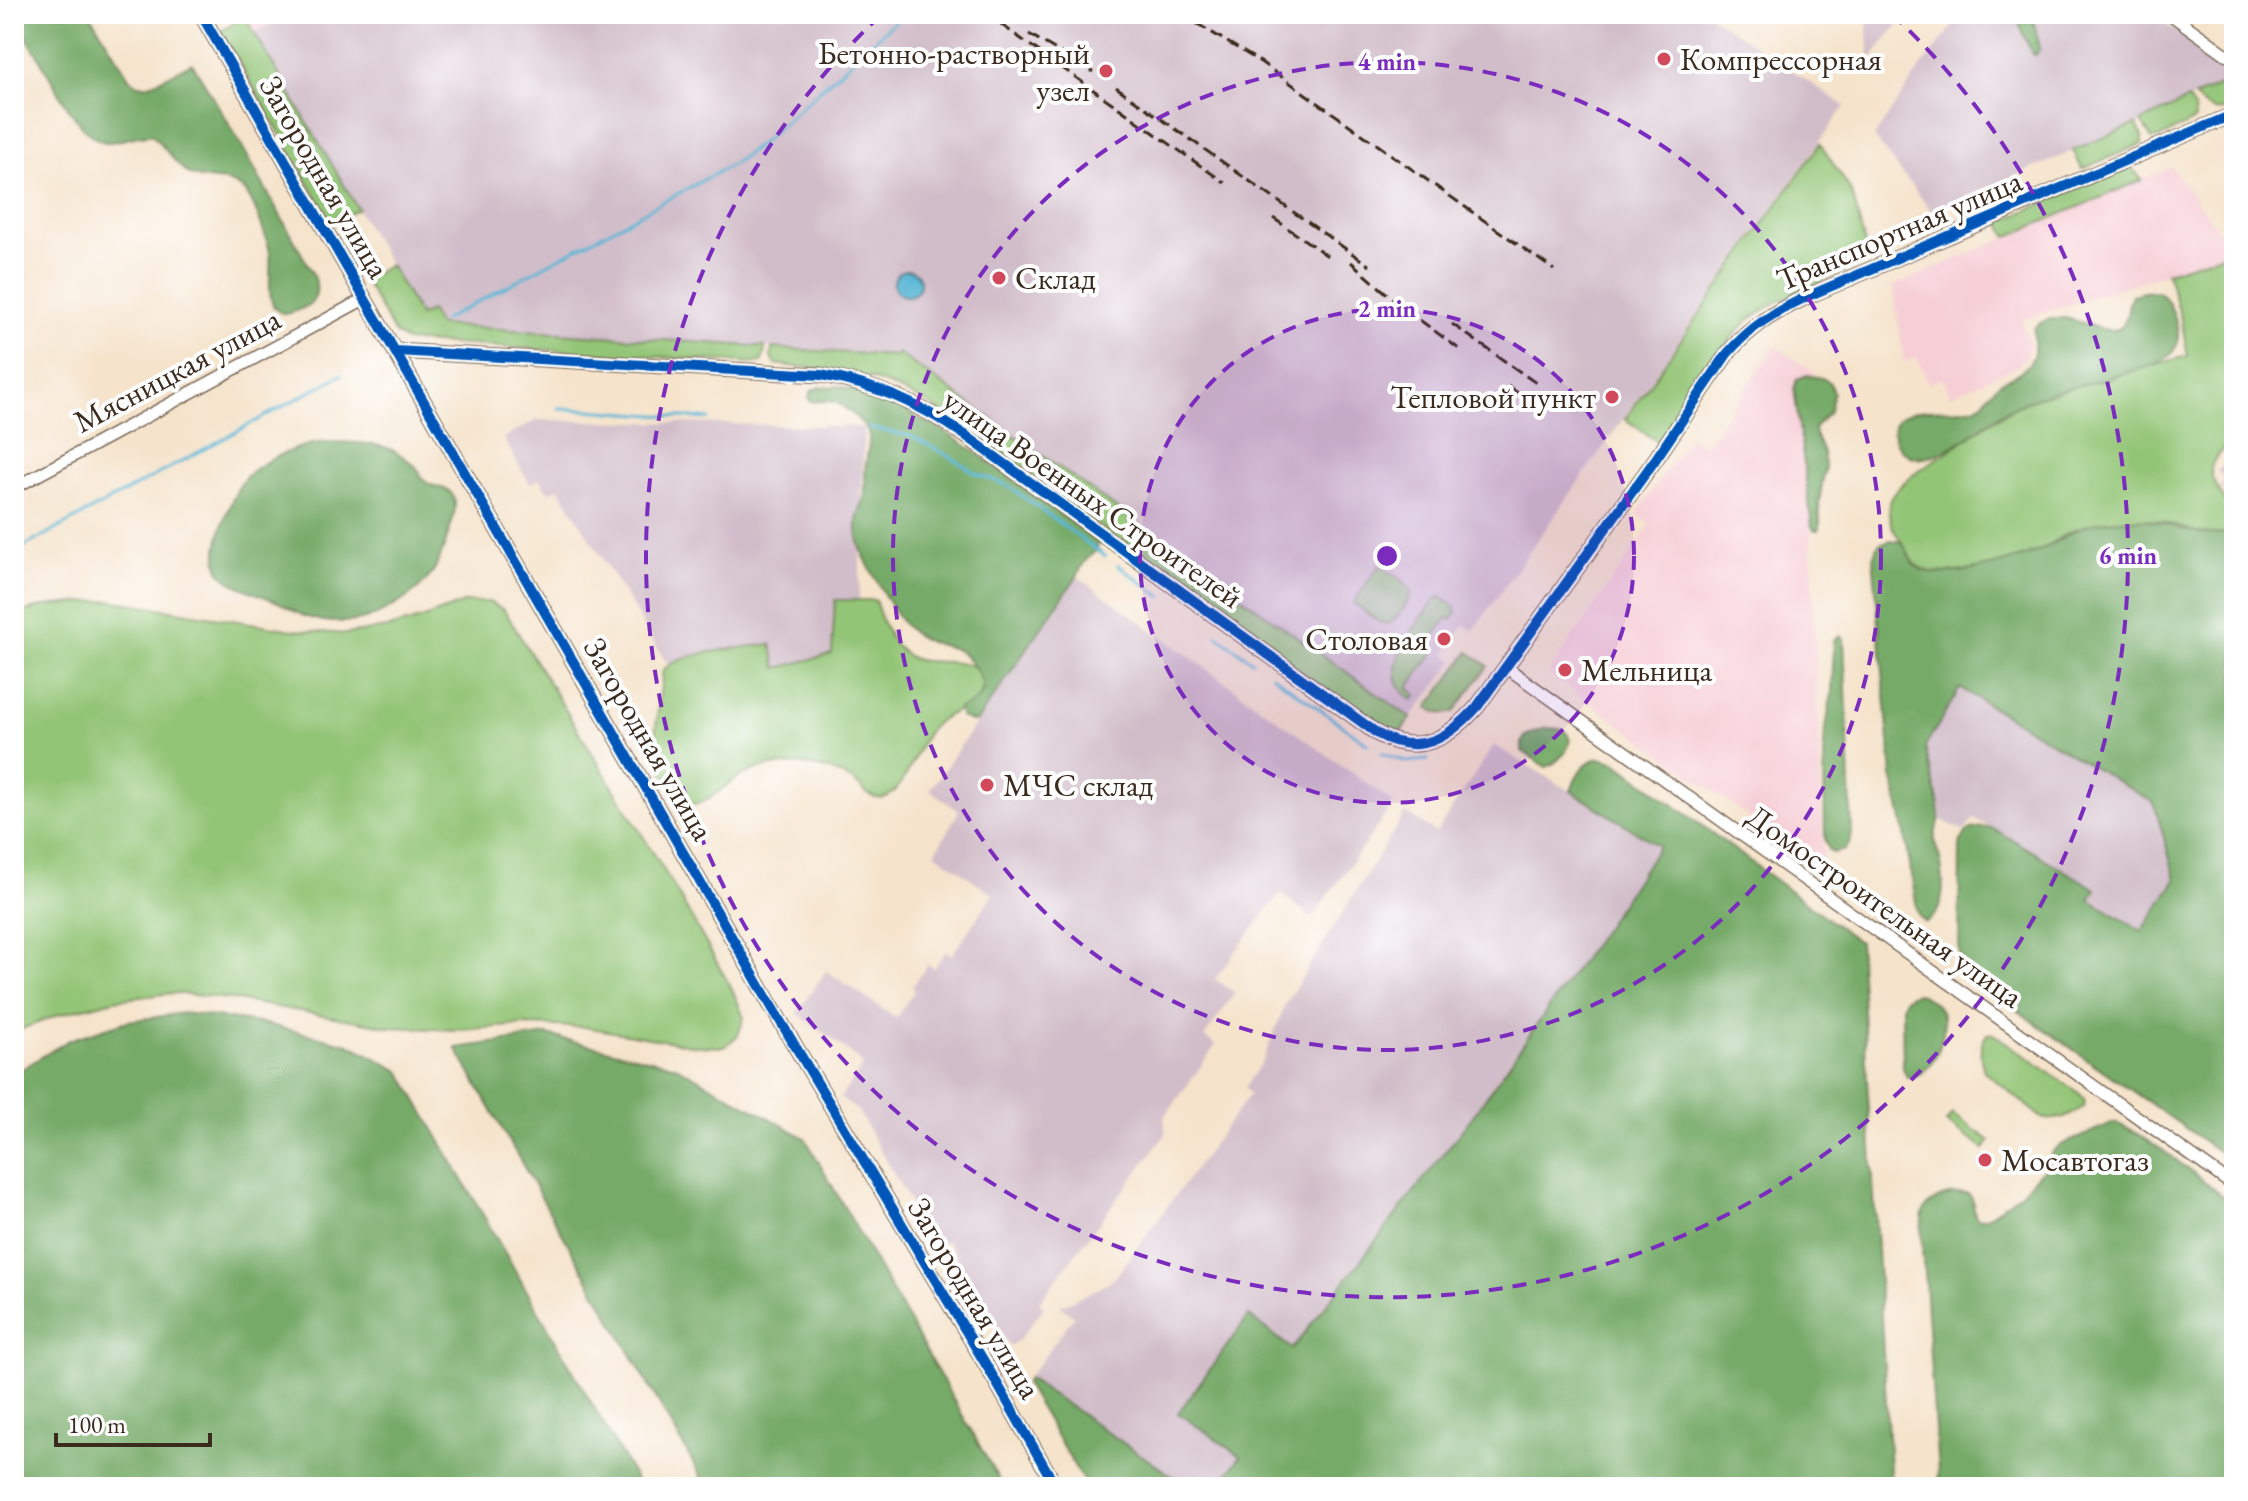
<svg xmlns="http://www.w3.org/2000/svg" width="2248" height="1501" font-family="'EB Garamond',serif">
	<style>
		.built { fill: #f6cfd6 }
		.industrial { fill: #d1bdc9 }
		.green { fill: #93c576; stroke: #67784a; stroke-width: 2 }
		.forest { fill: #76aa67; stroke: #586a42; stroke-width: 2 }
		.water { fill: #57b6d5; stroke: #49707a; stroke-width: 2 }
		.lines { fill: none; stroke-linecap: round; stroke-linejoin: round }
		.stream { stroke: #57b6d5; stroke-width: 3 }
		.street-casing { stroke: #7c6b5b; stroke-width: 14 }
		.secondary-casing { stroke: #7c6b5b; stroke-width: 17 }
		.street { stroke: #fff; stroke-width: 11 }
		.secondary { stroke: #fff; stroke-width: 14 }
		.rail { stroke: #3b2a1e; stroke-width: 3; stroke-dasharray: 12 6; stroke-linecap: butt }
		.cycleway-casing { stroke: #fff; stroke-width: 15 }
		.cycleway { stroke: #0057b8; stroke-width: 10 }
		.ring { fill: none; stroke: #7b2cbf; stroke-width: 4; stroke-dasharray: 14 10 }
		.poi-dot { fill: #d1495b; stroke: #fff; stroke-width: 3 }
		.labels { text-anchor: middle; stroke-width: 8; stroke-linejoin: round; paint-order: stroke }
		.poi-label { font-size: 32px; fill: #3b2a1e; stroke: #fff; text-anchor: start }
		.street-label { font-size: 32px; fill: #3b2a1e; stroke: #fff }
		.centre { fill: #7b2cbf; stroke: #fff; stroke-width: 4 }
		.ring-label { font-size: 24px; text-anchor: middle; font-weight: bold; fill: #7b2cbf; stroke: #fff; stroke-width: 8; stroke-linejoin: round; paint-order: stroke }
	</style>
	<rect width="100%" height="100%" fill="#fff"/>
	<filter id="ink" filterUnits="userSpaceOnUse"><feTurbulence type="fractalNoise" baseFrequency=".0125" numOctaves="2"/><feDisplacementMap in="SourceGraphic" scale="16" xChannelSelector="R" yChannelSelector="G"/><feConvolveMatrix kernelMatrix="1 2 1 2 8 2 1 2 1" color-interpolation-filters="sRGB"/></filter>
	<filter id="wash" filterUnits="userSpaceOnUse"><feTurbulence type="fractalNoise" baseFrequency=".006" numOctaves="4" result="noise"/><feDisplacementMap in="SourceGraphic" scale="32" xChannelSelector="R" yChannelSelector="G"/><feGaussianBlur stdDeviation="1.8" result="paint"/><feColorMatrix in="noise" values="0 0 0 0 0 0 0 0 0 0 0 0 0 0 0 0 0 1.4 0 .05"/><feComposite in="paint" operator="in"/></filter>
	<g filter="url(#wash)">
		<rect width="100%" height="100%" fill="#f5e3cb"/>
		<!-- built -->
		<path class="built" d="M243 14H285L255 33Z
			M2171 167 2224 238 2228 253 2021 320 2031 347 2025 349 2028 357 2019 361 2021 365 1950 395 1943 378 1928 384 1917 357 1904 362 1893 286Z
			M1775 346 1814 372 1806 476 1804 478 1809 485 1824 871 1548 673 1650 525 1636 514 1690 436 1705 446Z"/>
		<!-- industrial -->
		<path class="industrial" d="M285 14H1708L1845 106 1473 631 1465 625 1458 634 1445 653 1454 661 1411 718 898 354 895 356 439 325 430 311 420 317 255 33Z
			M1867 14H1907L1870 60Z
			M1962 14H2152L2234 73V78L2150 118 1932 212 1874 137 1917 73Z
			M537 420 864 427 859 600H835L833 654 777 668 771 644 700 654 668 665 559 488 548 492 540 479 530 484 503 438Z
			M2234 456V500L2220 487 2226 481 2217 471Z
			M1077 576 1394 803 1312 918 1280 893 1215 979 1235 993 1204 1037 1216 1045 1164 1118 1166 1134 1039 1302 1044 1307 1019 1340 1009 1346 947 1241 935 1247 858 1111 840 1098 863 1066 856 1057 797 1013 826 971 896 1018 915 990 912 987 928 964 934 968 946 951 952 955 993 894 935 853 959 811 930 790Z
			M1960 688 2154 803 2176 880 2142 932 2089 900 2095 889 1974 818 1964 831 1941 820 1925 747Z
			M1494 745 1660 845 1602 932 1472 1117 1291 1350 1248 1317 1179 1412 1241 1456 1217 1487H1188L1028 1378 1074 1316 1060 1306 1099 1288 1114 1279 1250 1094 1244 1088 1263 1060 1286 1003 1405 813 1436 833Z"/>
		<!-- green -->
		<path class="green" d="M245 17 358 209 332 224 221 31Z
			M2234 78V107C2216 114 2207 110 2194 97Z
			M2188 100 2194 108 2195 120 2159 138 2152 139 2141 122Z
			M2137 124 2142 137V144L2082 169 2073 150Z
			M1820 144 1848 186 1854 200 1865 245 1881 255 1775 303 1749 320 1730 339 1658 442 1625 419Z
			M2124 168 2133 169 2142 180 2007 237 2000 222Z
			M2224 238 2234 239V443C2177 477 2246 496 2228 532 2202 539 2184 526 2158 521 2143 518 2126 519 2110 521 2096 523 2082 525 2070 532 2062 535 2056 541 2049 545 2019 562 1967 575 1933 572 1912 570 1908 550 1897 535 1890 525 1885 507 1893 495 1905 478 1927 465 1944 454 1975 433 2002 411 2037 397 2061 387 2088 384 2113 377 2138 370 2162 362 2188 356L2180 314 2167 272 2227 253Z
			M390 265 420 316 430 311 439 325 765 347 764 356 761 362 754 363 406 341 395 334 364 280Z
			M772 348 895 356 898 353 1411 718 1396 738 1383 731 933 406C900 389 869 375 832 370 814 367 794 368 776 364L771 358Z
			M1379 566 1404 582 1411 592C1409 603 1398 619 1387 624L1379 622 1353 603Z
			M1440 597 1454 606 1456 612 1452 620 1447 618 1430 642 1437 648 1408 688 1417 695 1413 700C1372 671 1415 629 1435 600Z
			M109 600 293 630 346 634 388 628 424 618 466 602H489L504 610 670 880 733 991 744 1018 738 1035 725 1047 697 1046 584 1027 525 1025 455 1030 391 1027 231 999 174 993 114 1000 58 1015 14 1032V615L44 606Z
			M835 600H875C882 623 894 659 924 661 941 662 956 661 974 666L984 684C983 686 981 695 980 696 973 708 944 712 930 729 916 746 905 794 883 798 869 800 863 788 853 781 822 762 773 758 741 776 727 784 715 796 700 803L692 804 682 798 663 772 657 757 654 742 663 670C683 651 743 648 771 644L777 668 832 654Z
			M1469 652 1488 666 1454 712C1443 715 1437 714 1428 707Z
			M1988 1033 1994 1034 2080 1094 2085 1100 2083 1107C2072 1115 2056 1122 2042 1118L1984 1071C1980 1059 1978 1042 1988 1033Z
			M1952 1114 1990 1141 1984 1149 1946 1122Z"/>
		<!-- forest -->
		<path class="forest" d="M14 14H90L129 78 138 85H150L192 63 234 132 315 278C318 291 317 302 303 308 294 312 283 318 275 308 266 298 272 267 270 253 268 240 253 199 244 190 230 176 208 183 191 175 178 168 164 146 152 135 135 134 123 142 108 142 72 141 40 45 14 21Z
			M2015 14H2039L2033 19 2040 48 2036 55 2032 54Z
			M2157 291C2168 299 2172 308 2176 321 2179 333 2180 345 2170 355 2160 364 2145 367 2132 371 2086 386 2035 391 1994 418 1974 431 1928 473 1904 452 1893 443 1888 424 1902 416 1924 405 1951 413 1974 407 1987 403 1990 389 2000 383 2014 375 2032 369 2034 352 2035 344 2033 336 2034 328 2042 321 2052 317 2063 318 2077 318 2114 339 2123 325 2129 317 2127 305 2132 295L2144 292Z
			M1807 375 1822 378 1830 383 1833 393 1830 411 1815 427 1814 432 1823 453 1825 467 1819 502 1820 525 1818 530H1814L1812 527 1794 388 1797 379Z
			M839 386 886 400 942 430 970 448 1098 542 1097 550C1087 558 1082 564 1077 576L977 721 974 722 961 717 958 709C984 700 990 688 973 665 968 658 962 652 955 649 941 644 927 644 915 634 902 625 893 610 885 596 874 575 855 547 857 523 857 514 862 507 864 499 867 488 864 475 866 463 871 433 873 431 849 411 846 409 842 405 839 404 829 398 819 403 810 401L809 397 812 390 820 387Z
			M323 442C350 443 383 440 405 458 408 460 412 463 415 466 420 472 421 480 429 484 439 489 449 486 454 498 457 507 453 519 450 528 446 542 440 561 432 573 419 594 380 617 356 621 340 623 322 622 307 617 298 614 289 608 280 603 264 595 231 587 221 573 207 554 232 493 246 477 260 461 303 444 323 442Z
			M2142 519C2173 523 2203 543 2234 530V1162L1971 978 1962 967 1959 957 1960 846C1962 828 1976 826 1992 828L2096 889 2090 900 2142 931 2176 880 2154 803 1960 688 1925 747C1930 770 1938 794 1940 816 1940 825 1933 831 1935 840 1935 847 1939 853 1940 859 1944 878 1947 913 1925 922L1919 916 1917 909 1905 834 1892 775 1873 557 1879 544 1891 540 1902 542C1906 548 1909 558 1914 564 1932 588 2026 558 2049 546 2062 538 2072 530 2087 525 2104 519 2124 520 2142 519Z
			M1840 636 1844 639 1852 833 1850 842 1845 850 1833 853 1829 850 1825 839 1824 741 1832 691 1834 642 1835 638Z
			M1546 728C1551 729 1555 728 1560 729 1583 738 1559 763 1546 767L1522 751V744L1525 736Z
			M1599 758 1617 763 1859 942 1891 1487H1217L1241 1456 1178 1413 1249 1316 1292 1349 1472 1117 1602 932 1659 846 1571 791C1577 775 1581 763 1599 758Z
			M1917 993C1925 996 1937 1004 1941 1012 1950 1033 1933 1078 1907 1077L1903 1068 1902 1006C1904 998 1908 995 1917 993Z
			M184 1013 261 1023 349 1044 400 1071 640 1487H14V1074L69 1040 128 1021Z
			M547 1035 676 1066 805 1138 1003 1487H707L456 1048Z
			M2113 1123C2137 1126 2210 1187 2234 1204V1487H1939C1934 1419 1930 1352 1925 1284 1924 1271 1918 1220 1924 1211 1932 1197 1953 1192 1968 1194 1977 1200 1970 1211 1978 1219L1986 1218 2019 1194 2046 1167 2052 1152 2059 1146Z
			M1028 1378 1188 1487H1087L1025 1383Z"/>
		<!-- water -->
		<path class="water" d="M894 283a13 13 0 1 1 26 0a13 13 0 1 1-26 0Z"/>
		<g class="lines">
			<!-- stream -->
			<path class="stream" d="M444 320 733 164 764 141 903 14
				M559 408 709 419
				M869 428 911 436 949 456 977 474 1007 485 1105 556
				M14 552 341 375
				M1118 565 1162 597
				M1217 635 1252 661
				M1272 675 1368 744
				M1382 753 1407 762 1428 760"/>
		</g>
	</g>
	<g filter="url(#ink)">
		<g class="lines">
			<defs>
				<path id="street" d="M2170 14 2234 60
					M14 488 366 298
					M1506 667 2234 1186"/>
				<path id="secondary" d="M201 14 773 1009 994 1378 1056 1487
					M396 351 821 375C877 385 918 403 965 435L1378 734C1419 757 1449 738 1477 707L1655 460 1727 354C1751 326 1773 313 1806 297L2234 114"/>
			</defs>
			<!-- street casing -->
			<use href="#street" class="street-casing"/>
			<!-- secondary casing -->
			<use href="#secondary" class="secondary-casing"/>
			<!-- street -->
			<use href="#street" class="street"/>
			<!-- secondary -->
			<use href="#secondary" class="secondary"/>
			<!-- rail -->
			<path class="rail" d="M986 14 1225 183
				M1181 14 1262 63 1554 270
				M1029 34 1093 72
				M1116 87 1370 266
				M1273 218 1332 259
				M1351 262 1401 306 1463 352
				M1452 324 1536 383
				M1508 386 1526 399"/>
			<defs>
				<path id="cycleway" d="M201 14 773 1009 994 1378 1056 1487
					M396 351 821 375C877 385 918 403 965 435L1378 734C1419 757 1449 738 1477 707L1655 460 1727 354C1751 326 1773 313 1806 297L2234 114"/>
			</defs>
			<!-- cycleway casing -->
			<use href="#cycleway" class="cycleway-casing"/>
			<!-- cycleway -->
			<use href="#cycleway" class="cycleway"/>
		</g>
	</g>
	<!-- distance rings -->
	<circle cx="1387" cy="556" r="247" fill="#7b2cbf" fill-opacity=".12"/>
	<g class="ring">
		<circle cx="1387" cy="556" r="247"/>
		<circle cx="1387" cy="556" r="494"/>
		<path d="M1892 14A741 741 0 1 1 882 14"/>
	</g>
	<!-- markers -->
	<g class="poi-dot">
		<circle cx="1664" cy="59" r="8"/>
		<circle cx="1106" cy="71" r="8"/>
		<circle cx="999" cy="278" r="8"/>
		<circle cx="1612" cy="397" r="8"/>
		<circle cx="1444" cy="639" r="8"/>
		<circle cx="1565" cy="670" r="8"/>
		<circle cx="987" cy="785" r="8"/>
		<circle cx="1985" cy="1160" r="8"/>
	</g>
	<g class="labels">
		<!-- poi labels -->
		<g class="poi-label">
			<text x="1090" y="64" text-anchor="end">Бетонно-растворный<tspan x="1090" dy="37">узел</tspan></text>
			<text x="1680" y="70">Компрессорная</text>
			<text x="1015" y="289">Склад</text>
			<text x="1596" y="408" text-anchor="end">Тепловой пункт</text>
			<text x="1428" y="650" text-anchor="end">Столовая</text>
			<text x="1581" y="681">Мельница</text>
			<text x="1003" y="796">МЧС склад</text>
			<text x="2001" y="1171">Мосавтогаз</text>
		</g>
		<!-- street labels -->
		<g class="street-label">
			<text transform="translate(325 177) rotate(60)" y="11">Загородная улица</text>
			<text transform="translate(1899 230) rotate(-23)" y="11">Транспортная улица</text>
			<text transform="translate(177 370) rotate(-28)" y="11">Мясницкая улица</text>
			<text transform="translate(1093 498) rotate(35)" y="11">улица Военных Строителей</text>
			<text transform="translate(649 739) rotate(60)" y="11">Загородная улица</text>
			<text transform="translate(1885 906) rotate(35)" y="11">Домостроительная улица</text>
			<text transform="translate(975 1298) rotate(59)" y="11">Загородная улица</text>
		</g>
	</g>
	<circle cx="1387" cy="556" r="12" class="centre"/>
	<g class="ring-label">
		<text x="1387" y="70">4 min</text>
		<text x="1387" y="317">2 min</text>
		<text x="2128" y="564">6 min</text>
	</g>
	<!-- margin -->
	<rect width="2248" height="1501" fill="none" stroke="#fff" stroke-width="48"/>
	<!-- scale -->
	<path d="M56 1433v12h154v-12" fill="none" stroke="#3b2a1e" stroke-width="4"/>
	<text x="68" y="1433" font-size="24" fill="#3b2a1e" stroke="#ffffff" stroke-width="6" paint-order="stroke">100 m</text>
</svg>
